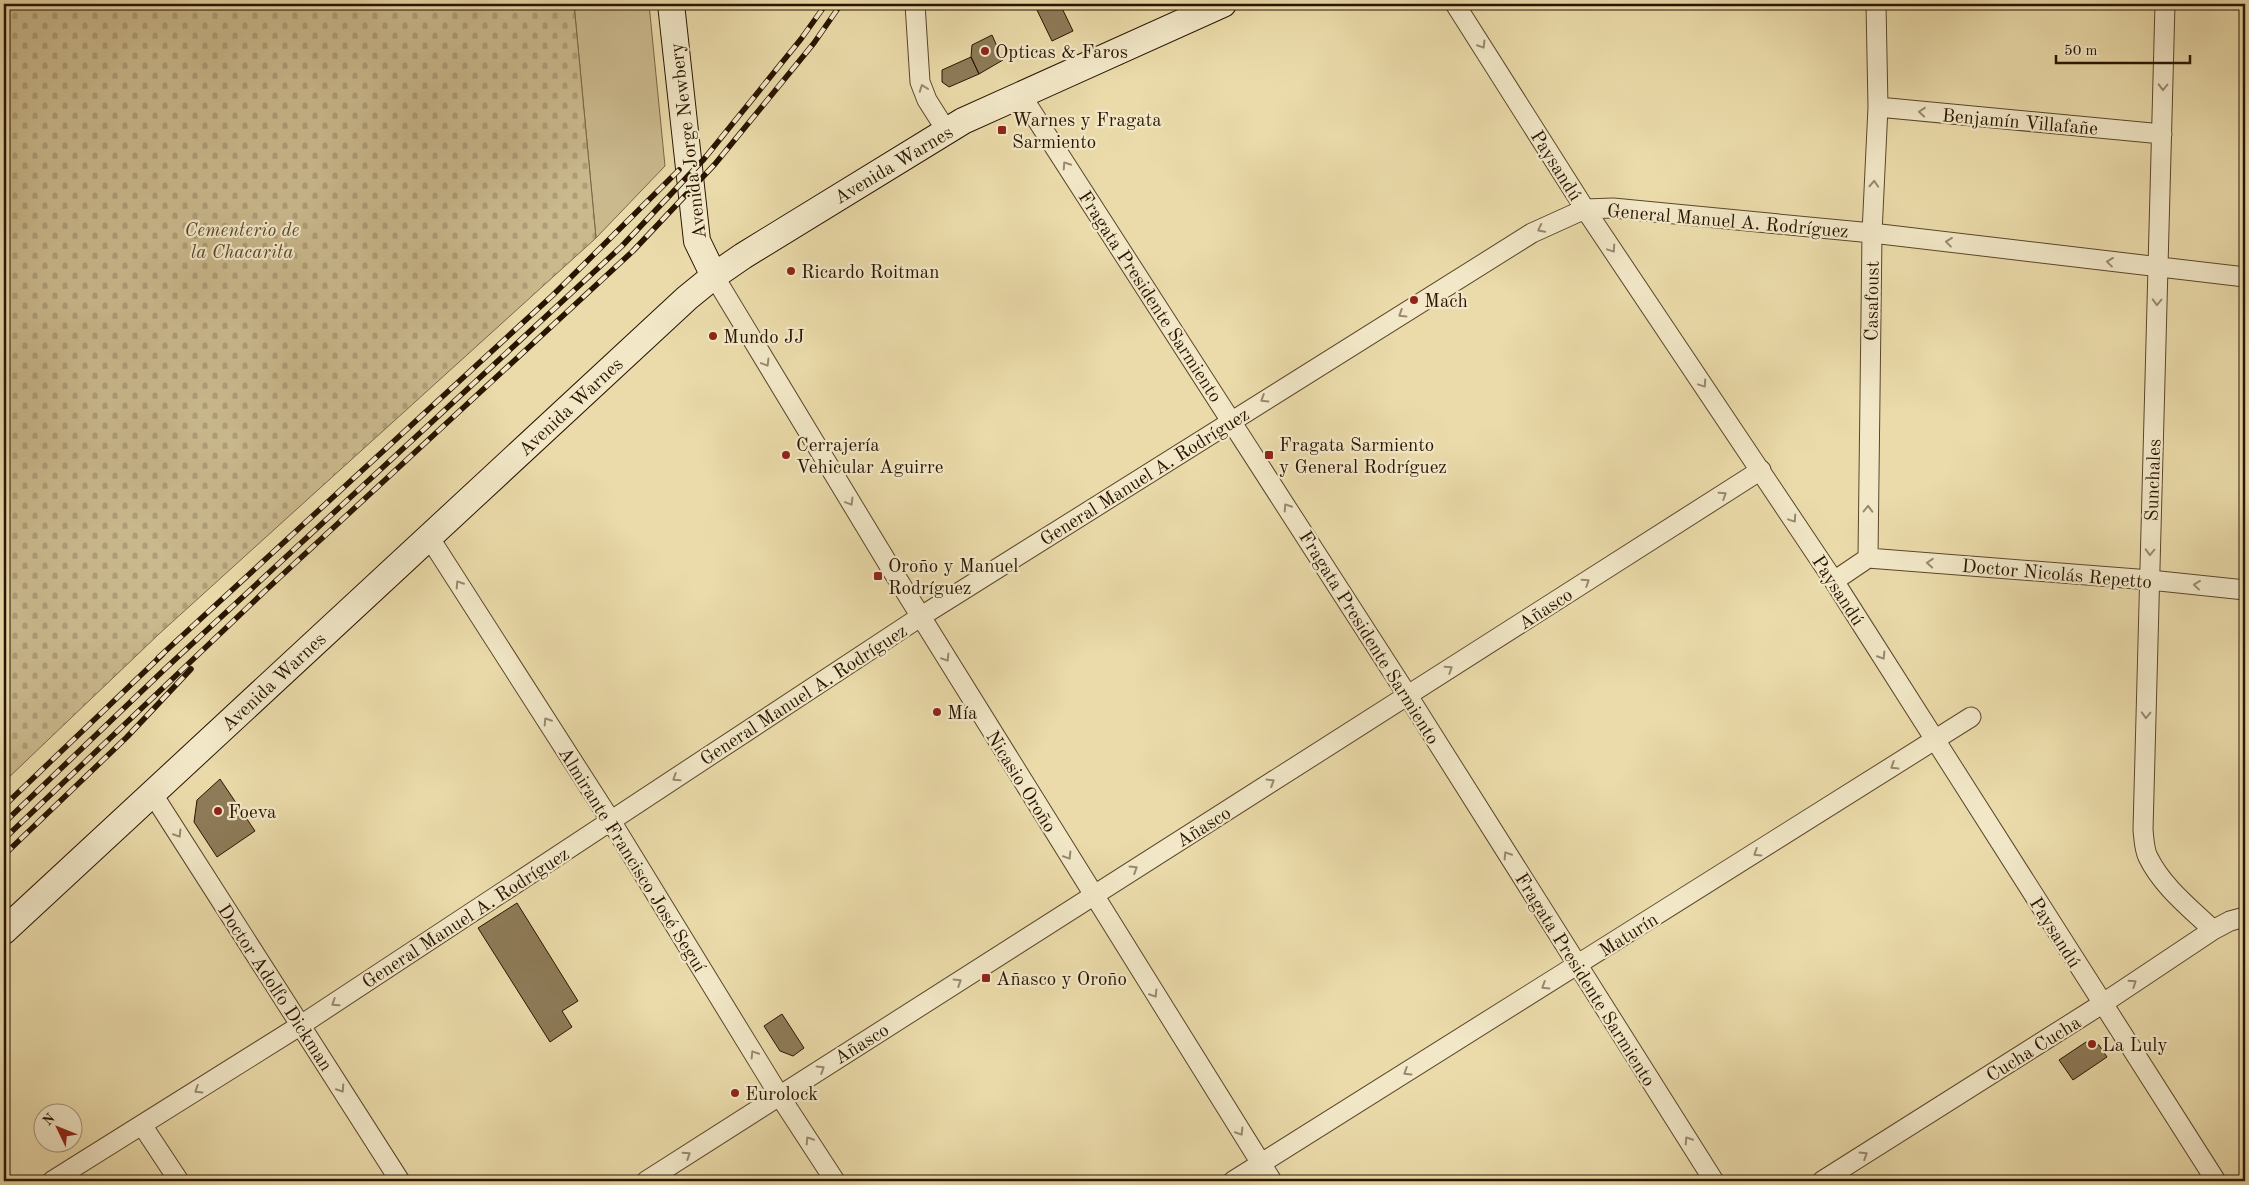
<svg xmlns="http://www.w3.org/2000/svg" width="2249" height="1185" font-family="'Old Standard TT',serif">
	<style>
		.green { fill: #cab98d; stroke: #7a6646 }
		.cemetery { fill: url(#cemetery-stones); stroke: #7a6646 }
		.building { fill: #8e7b58; stroke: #291400 }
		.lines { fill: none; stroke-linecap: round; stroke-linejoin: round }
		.street-casing { stroke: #5a462a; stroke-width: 21 }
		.secondary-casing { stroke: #291400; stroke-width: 28 }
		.street { stroke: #f2e8c8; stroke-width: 19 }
		.secondary { stroke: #f2e8c8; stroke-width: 26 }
		.rail-casing { stroke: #291400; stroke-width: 5.5 }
		.rail { stroke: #f2e8c8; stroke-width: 4; stroke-dasharray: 11; stroke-linecap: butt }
		.oneway { stroke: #98896e }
		.poi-dot { fill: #8f2418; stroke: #f2e8c8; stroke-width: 2 }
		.labels { text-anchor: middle; stroke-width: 4.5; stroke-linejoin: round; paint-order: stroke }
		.poi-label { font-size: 19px; fill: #291400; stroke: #f2e8c8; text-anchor: start }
		.street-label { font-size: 19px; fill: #291400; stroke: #f2e8c8 }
		.park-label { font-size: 19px; font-style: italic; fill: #59462a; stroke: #f2e8c8 }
	</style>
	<defs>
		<pattern id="cemetery-stones" width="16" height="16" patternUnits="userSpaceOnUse" patternTransform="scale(1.25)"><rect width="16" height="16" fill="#cab98d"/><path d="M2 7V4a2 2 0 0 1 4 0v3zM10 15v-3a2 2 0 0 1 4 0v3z" fill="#ae9e78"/></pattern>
	</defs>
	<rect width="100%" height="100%" fill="#ebdbaa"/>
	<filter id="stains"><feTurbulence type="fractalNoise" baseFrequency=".004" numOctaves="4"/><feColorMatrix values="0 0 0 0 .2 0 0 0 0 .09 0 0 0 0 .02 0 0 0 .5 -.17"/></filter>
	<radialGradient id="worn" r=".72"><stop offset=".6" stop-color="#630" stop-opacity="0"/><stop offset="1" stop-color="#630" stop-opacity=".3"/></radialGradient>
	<!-- green -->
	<path class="green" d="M574 4H649L665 166 596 238Z"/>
	<!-- cemetery -->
	<path class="cemetery" d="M4 4H574L596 238 159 634 4 782Z"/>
	<!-- building -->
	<path class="building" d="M1034 4H1060L1073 31 1052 41Z
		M992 35 1003 60 979 74 971 57 972 45Z
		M971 57 979 74 949 87 942 82V70Z
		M220 779 255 831 217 857 194 822 197 800Z
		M517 903 578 1001 562 1011 572 1027 550 1042 478 928Z
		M782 1014 804 1048 793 1056 780 1051 764 1026Z
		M2086 1042 2099 1045 2107 1057 2073 1080 2059 1060Z"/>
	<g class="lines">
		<defs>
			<path id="street" d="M915 4 920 82 927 100 946 130
				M1455 4 1585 209 1834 581 2216 1181
				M2165 4 2143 830C2144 838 2144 849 2148 857 2162 886 2190 908 2213 930
				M1021 95 1408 696 1714 1181
				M1878 107 2162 134
				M714 276 890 567 1272 1181
				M429 537 611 821 779 1095 835 1181
				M1868 558 1872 233 1878 107 1876 4
				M1868 558 2150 580 2245 590
				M1834 581 1868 558
				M152 793 400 1181
				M142 1125 179 1181
				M52 1181 301 1025 920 617 1532 233 1585 209 1613 208 1872 233 2245 277
				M646 1181 1761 470
				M1233 1181 1971 717
				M1822 1181 2102 1004 2213 930 2230 921 2245 917"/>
			<path id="secondary" d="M671 4 697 241 714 276
				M4 931 687 298 714 276 743 256 963 121 1223 4"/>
		</defs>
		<!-- street casing -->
		<use href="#street" class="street-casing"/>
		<!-- secondary casing -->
		<use href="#secondary" class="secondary-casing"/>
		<!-- street -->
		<use href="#street" class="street"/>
		<!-- secondary -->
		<use href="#secondary" class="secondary"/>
		<defs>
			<path id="rail" d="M158 658 553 295 679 170
				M4 806 163 654
				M4 823 167 667 622 246 704 159 801 39 826 4
				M4 839 267 589 633 251 715 164 814 43 841 4
				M4 855 127 737 191 669"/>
		</defs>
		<!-- rail casing -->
		<use href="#rail" class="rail-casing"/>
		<!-- rail -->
		<use href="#rail" class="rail"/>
	</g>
	<!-- one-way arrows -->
	<defs><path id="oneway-chevron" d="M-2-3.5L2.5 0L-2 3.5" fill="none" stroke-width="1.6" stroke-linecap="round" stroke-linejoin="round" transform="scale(1.25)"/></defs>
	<g class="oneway">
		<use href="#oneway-chevron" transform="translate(1482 45) rotate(58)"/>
		<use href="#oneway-chevron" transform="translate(2163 87) rotate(91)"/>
		<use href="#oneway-chevron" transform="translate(923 88) rotate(-110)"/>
		<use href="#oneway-chevron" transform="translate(1922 112) rotate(-175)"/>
		<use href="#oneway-chevron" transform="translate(1066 165) rotate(-123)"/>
		<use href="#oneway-chevron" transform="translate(1874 184) rotate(-87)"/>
		<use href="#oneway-chevron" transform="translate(1541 229) rotate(153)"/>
		<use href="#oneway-chevron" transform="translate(1949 242) rotate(-173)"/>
		<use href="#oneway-chevron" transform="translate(1612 249) rotate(56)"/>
		<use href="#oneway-chevron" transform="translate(2110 262) rotate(-173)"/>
		<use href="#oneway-chevron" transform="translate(2157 302) rotate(92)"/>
		<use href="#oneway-chevron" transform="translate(1402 314) rotate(148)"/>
		<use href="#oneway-chevron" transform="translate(766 363) rotate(59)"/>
		<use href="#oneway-chevron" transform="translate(1703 384) rotate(56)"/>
		<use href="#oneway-chevron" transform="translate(1264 399) rotate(148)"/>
		<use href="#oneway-chevron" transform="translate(1723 495) rotate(-33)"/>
		<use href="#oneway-chevron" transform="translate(850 502) rotate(59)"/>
		<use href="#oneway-chevron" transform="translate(1287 507) rotate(-123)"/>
		<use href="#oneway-chevron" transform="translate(1868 509) rotate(-89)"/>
		<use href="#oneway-chevron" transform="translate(1793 519) rotate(56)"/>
		<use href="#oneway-chevron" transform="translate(2150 552) rotate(92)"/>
		<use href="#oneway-chevron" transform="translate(1930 563) rotate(-176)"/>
		<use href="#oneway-chevron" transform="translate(1586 582) rotate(-33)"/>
		<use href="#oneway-chevron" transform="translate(459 584) rotate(-123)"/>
		<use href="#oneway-chevron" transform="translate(2197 585) rotate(-174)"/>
		<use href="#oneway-chevron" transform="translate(1882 656) rotate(58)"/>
		<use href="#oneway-chevron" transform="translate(946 658) rotate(58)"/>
		<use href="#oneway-chevron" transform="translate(1449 669) rotate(-33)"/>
		<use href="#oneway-chevron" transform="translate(2146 715) rotate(92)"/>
		<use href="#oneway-chevron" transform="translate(547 721) rotate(-123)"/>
		<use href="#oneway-chevron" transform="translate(1894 766) rotate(148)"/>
		<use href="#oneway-chevron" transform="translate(676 778) rotate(147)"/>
		<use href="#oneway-chevron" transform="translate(1271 782) rotate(-32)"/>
		<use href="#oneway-chevron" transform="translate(178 834) rotate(58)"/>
		<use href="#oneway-chevron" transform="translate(1757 853) rotate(148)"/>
		<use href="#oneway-chevron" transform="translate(1507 855) rotate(-122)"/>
		<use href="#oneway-chevron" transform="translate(1068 856) rotate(58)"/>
		<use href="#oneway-chevron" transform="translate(1134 869) rotate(-32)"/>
		<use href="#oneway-chevron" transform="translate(958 982) rotate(-32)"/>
		<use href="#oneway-chevron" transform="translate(2133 983) rotate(-34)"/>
		<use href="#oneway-chevron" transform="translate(1545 986) rotate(148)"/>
		<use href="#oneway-chevron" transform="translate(1154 994) rotate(58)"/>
		<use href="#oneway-chevron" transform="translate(335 1003) rotate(147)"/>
		<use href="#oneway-chevron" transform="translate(754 1054) rotate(-122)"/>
		<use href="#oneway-chevron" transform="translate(821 1069) rotate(-32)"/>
		<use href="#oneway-chevron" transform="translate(1407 1072) rotate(148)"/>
		<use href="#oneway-chevron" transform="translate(341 1089) rotate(57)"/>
		<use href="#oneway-chevron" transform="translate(198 1090) rotate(148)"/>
		<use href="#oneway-chevron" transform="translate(1240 1132) rotate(58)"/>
		<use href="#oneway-chevron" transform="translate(809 1140) rotate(-123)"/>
		<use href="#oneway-chevron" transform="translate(1688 1140) rotate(-123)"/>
		<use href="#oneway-chevron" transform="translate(687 1155) rotate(-33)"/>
		<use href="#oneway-chevron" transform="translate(1864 1155) rotate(-32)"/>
	</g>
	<!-- markers -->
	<g class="poi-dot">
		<circle cx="985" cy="51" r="5"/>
		<rect x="997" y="125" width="10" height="10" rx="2.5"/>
		<circle cx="791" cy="271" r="5"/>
		<circle cx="1414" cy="300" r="5"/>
		<circle cx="713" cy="336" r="5"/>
		<circle cx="786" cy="455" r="5"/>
		<rect x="1264" y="450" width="10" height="10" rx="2.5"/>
		<rect x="873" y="571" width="10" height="10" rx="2.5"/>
		<circle cx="937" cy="712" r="5"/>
		<circle cx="218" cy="811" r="5"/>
		<rect x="981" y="973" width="10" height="10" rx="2.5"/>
		<circle cx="2092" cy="1044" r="5"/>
		<circle cx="735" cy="1093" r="5"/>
	</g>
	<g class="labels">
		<!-- poi labels -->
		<g class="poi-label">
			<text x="995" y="58">Opticas &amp; Faros</text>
			<text x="1012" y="126">Warnes y Fragata<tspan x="1012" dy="22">Sarmiento</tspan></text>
			<text x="801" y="278">Ricardo Roitman</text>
			<text x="1424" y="307">Mach</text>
			<text x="723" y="343">Mundo JJ</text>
			<text x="796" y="451">Cerrajería<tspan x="796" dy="22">Vehicular Aguirre</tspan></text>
			<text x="1279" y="451">Fragata Sarmiento<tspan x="1279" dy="22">y General Rodríguez</tspan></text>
			<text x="888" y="572">Oroño y Manuel<tspan x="888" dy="22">Rodríguez</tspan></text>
			<text x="947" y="719">Mía</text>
			<text x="228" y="818">Foeva</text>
			<text x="996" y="985">Añasco y Oroño</text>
			<text x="2102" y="1051">La Luly</text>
			<text x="745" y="1100">Eurolock</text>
		</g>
		<!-- street labels -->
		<g class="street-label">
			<text transform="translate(2020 121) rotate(5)" y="7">Benjamín Villafañe</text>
			<text transform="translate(687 141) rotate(-97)" y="7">Avenida Jorge Newbery</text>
			<text transform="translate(893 164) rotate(-31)" y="7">Avenida Warnes</text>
			<text transform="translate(1557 165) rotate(58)" y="7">Paysandú</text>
			<text transform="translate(1728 220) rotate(5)" y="7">General Manuel A. Rodríguez</text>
			<text transform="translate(1151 296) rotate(57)" y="7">Fragata Presidente Sarmiento</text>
			<text transform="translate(1871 301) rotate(-89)" y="7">Casafoust</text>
			<text transform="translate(570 406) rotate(-43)" y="7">Avenida Warnes</text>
			<text transform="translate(1144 476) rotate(-32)" y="7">General Manuel A. Rodríguez</text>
			<text transform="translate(2152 480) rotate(-88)" y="7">Sunchales</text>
			<text transform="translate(2057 573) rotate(5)" y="7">Doctor Nicolás Repetto</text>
			<text transform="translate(1839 590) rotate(57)" y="7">Paysandú</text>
			<text transform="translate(1545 608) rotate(-33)" y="7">Añasco</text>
			<text transform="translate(1370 637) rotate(58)" y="7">Fragata Presidente Sarmiento</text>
			<text transform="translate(273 681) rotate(-43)" y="7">Avenida Warnes</text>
			<text transform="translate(803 694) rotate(-33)" y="7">General Manuel A. Rodríguez</text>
			<text transform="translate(1022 781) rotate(58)" y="7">Nicasio Oroño</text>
			<text transform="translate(1203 826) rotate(-32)" y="7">Añasco</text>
			<text transform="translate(633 859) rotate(58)" y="7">Almirante Francisco José Seguí</text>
			<text transform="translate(465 917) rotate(-33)" y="7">General Manuel A. Rodríguez</text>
			<text transform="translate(2056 932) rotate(58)" y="7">Paysandú</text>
			<text transform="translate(1628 934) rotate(-32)" y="7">Maturín</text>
			<text transform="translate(1586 979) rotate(58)" y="7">Fragata Presidente Sarmiento</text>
			<text transform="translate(276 987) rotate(57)" y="7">Doctor Adolfo Dickman</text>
			<text transform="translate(861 1043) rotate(-32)" y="7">Añasco</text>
			<text transform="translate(2033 1048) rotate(-32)" y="7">Cucha Cucha</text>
		</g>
		<!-- park labels -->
		<g class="park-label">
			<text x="242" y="236">Cementerio de<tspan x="242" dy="22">la Chacarita</tspan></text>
		</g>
	</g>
	<!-- margin -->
	<rect width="2249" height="1185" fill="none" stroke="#ebdbaa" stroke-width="20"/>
	<rect x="5" y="5" width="2239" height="1175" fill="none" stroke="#291400" stroke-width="2.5"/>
	<rect x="10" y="10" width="2229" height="1165" fill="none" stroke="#291400"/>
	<!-- north arrow -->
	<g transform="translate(58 1128) rotate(313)"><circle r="24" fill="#f2e8c8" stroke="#a29378"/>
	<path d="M0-4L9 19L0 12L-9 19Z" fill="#8f2418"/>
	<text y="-8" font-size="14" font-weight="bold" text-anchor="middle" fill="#291400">N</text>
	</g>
	<!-- scale -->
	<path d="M2056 55v8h134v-8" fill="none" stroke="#291400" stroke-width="2.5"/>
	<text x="2064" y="55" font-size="15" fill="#291400" stroke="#f2e8c8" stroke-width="4" paint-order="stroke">50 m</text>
	<rect width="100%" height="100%" filter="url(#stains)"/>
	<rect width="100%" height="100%" fill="url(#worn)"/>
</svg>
